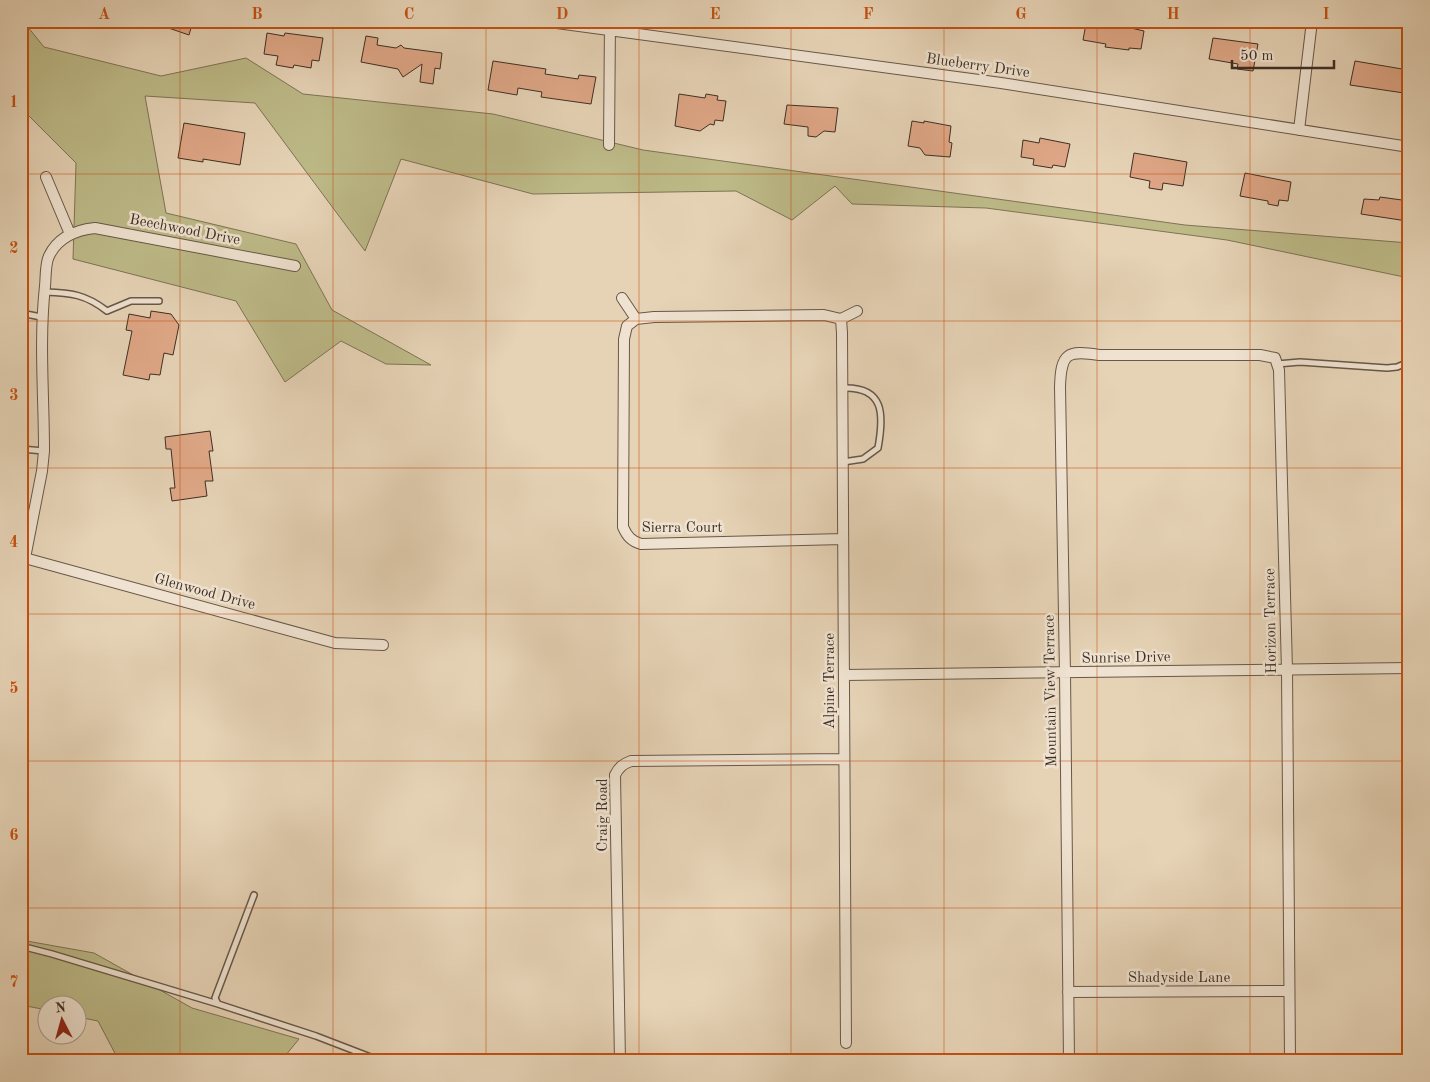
<svg xmlns="http://www.w3.org/2000/svg" width="1430" height="1082" font-family="'Old Standard TT',serif">
	<style>
		.green { fill: #bdba88; stroke: #7e7456 }
		.building { fill: #dfa787; stroke: #3e2f24 }
		.lines { fill: none; stroke-linecap: round; stroke-linejoin: round }
		.service-casing { stroke: #685848; stroke-width: 8 }
		.minor-casing { stroke: #685848; stroke-width: 12 }
		.service { stroke: #efe2d0; stroke-width: 5 }
		.minor { stroke: #efe2d0; stroke-width: 10 }
		.grid { fill: none; stroke: #c65111; stroke-width: 1; stroke-opacity: 0.55 }
		.labels { text-anchor: middle; stroke-width: 5; stroke-linejoin: round; paint-order: stroke }
		.street-label { font-size: 15px; fill: #3e2f24; stroke: #efe2d0 }
		.neatline { fill: none; stroke: #c65111; stroke-width: 2 }
		.grid-label { font-size: 16px; text-anchor: middle; font-weight: bold; fill: #c65111 }
	</style>
	<rect width="100%" height="100%" fill="#e6d3b6"/>
	<filter id="stains"><feTurbulence type="fractalNoise" baseFrequency=".004" numOctaves="4"/><feColorMatrix values="0 0 0 0 .2 0 0 0 0 .09 0 0 0 0 .02 0 0 0 .5 -.17"/></filter>
	<radialGradient id="worn" r=".72"><stop offset=".6" stop-color="#630" stop-opacity="0"/><stop offset="1" stop-color="#630" stop-opacity=".3"/></radialGradient>
	<!-- green -->
	<path class="green" d="M21 21H23L44 47 161 76 246 58 303 94 493 114 643 150 1185 225 1409 243V278L1227 240 986 208 852 204 835 186 792 220 736 191 533 194 401 159 365 251 255 103 145 96 166 213 296 244 332 310 431 365 386 364 341 341 285 382 236 301 73 259 76 163 21 108Z
		M21 940 94 953 192 1008 299 1039 281 1061H119L98 1021 78 1017V1004H48L47 1010 21 1005Z"/>
	<!-- building -->
	<path class="building" d="M154 21H193L189 35 154 23Z
		M1105 21H1119L1118 25 1144 31 1141 49 1129 48V50L1105 47 1106 44 1083 40 1086 24 1101 27V23L1104 24Z
		M267 33 284 36 285 33 323 38 319 61 312 60 311 68 294 65 293 68 276 65 278 56 264 54Z
		M366 36 378 38 377 45 396 48 401 45 404 48 442 53 440 69 435 68 433 84 420 82 422 64 403 77 398 69 361 62Z
		M1213 38 1258 44 1253 71 1237 69 1238 64 1209 59Z
		M493 61 546 69 545 74 578 79 579 75 596 77 591 104 541 97 542 92 518 88 517 95 488 90Z
		M1355 61 1408 70 1404 93 1350 85Z
		M679 94 705 98 706 94 718 96 717 100 726 101 723 121 715 120 714 125 710 124 700 131 675 126Z
		M787 105 838 108 835 132 824 131 816 137 808 136V127L784 124Z
		M912 121 924 123V121L951 126 949 142 952 143 950 157 925 155 920 148 908 146Z
		M184 123 245 133 240 165 203 159V162L178 158Z
		M1040 138 1070 144 1065 167 1053 165 1052 168 1033 165 1034 159 1021 157 1023 140 1039 143Z
		M1134 153 1187 162 1183 186 1163 183 1162 190 1149 188 1150 181 1130 177Z
		M1245 173 1291 182 1288 201 1279 200 1278 206 1268 204V201L1240 196Z
		M1380 197 1409 201 1407 221 1361 214 1364 199 1379 200Z
		M151 311 171 314 179 325 173 355 164 353 160 375 150 374 149 380 123 375 132 331 126 330 129 314 150 318Z
		M210 431 213 451H209L213 481H205L207 496 172 501 170 488H175L171 449H166L165 437Z"/>
	<g class="lines">
		<defs>
			<path id="service" d="M45 292C71 293 85 294 107 311L131 301H159
				M21 313 41 317
				M1277 364 1300 362 1387 368 1397 367 1409 362
				M842 388C885 386 884 415 878 448L863 459 843 462
				M21 449 44 451
				M254 895 215 998 218 1004 316 1036 381 1061
				M21 946 52 954 218 1004"/>
			<path id="minor" d="M542 21 1001 83 1409 147
				M1299 130 1312 21
				M609 145 610 21
				M46 177 70 234
				M622 298 636 319 654 317 824 315 841 319 857 311
				M636 319 627 326 624 339 623 527C627 536 631 541 641 544L843 539
				M841 319 842 333 846 1043
				M21 557 335 643 383 645
				M25 558 42 471 44 451C44 396 39 341 45 286 46 277 45 264 49 256 58 237 76 230 95 228L295 266
				M844 675 1409 668
				M1068 992 1289 991
				M620 1061 615 775C619 767 623 764 631 761L844 759
				M1069 1061 1065 673 1060 387C1061 353 1067 350 1099 355H1260L1275 358 1279 370 1287 670 1290 1061"/>
		</defs>
		<!-- service casing -->
		<use href="#service" class="service-casing"/>
		<!-- minor casing -->
		<use href="#minor" class="minor-casing"/>
		<!-- service -->
		<use href="#service" class="service"/>
		<!-- minor -->
		<use href="#minor" class="minor"/>
	</g>
	<!-- grid -->
	<path class="grid" d="M180 21V1061M333 21V1061M486 21V1061M639 21V1061M791 21V1061M944 21V1061M1097 21V1061M1250 21V1061M21 174H1409M21 321H1409M21 468H1409M21 614H1409M21 761H1409M21 908H1409"/>
	<g class="labels">
		<!-- street labels -->
		<g class="street-label">
			<text transform="translate(978 65) rotate(8)" y="5">Blueberry Drive</text>
			<text transform="translate(185 229) rotate(11)" y="5">Beechwood Drive</text>
			<text x="682" y="532">Sierra Court</text>
			<text transform="translate(205 591) rotate(15)" y="5">Glenwood Drive</text>
			<text transform="translate(1270 621) rotate(-91)" y="5">Horizon Terrace</text>
			<text transform="translate(1126 657) rotate(-1)" y="5">Sunrise Drive</text>
			<text transform="translate(829 681) rotate(-90)" y="5">Alpine Terrace</text>
			<text transform="translate(1050 691) rotate(-91)" y="5">Mountain View Terrace</text>
			<text transform="translate(602 815) rotate(-90)" y="5">Craig Road</text>
			<text x="1179" y="982">Shadyside Lane</text>
		</g>
	</g>
	<!-- margin -->
	<rect width="1430" height="1082" fill="none" stroke="#e6d3b6" stroke-width="55"/>
	<!-- north arrow -->
	<g transform="translate(62 1020) rotate(354)"><circle r="24" fill="#efe2d0" stroke="#a89a8b"/>
	<path d="M0-4L9 19L0 12L-9 19Z" fill="#8f2418"/>
	<text y="-8" font-size="14" font-weight="bold" text-anchor="middle" fill="#3e2f24">N</text>
	</g>
	<!-- scale -->
	<path d="M1232 60v8h102v-8" fill="none" stroke="#3e2f24" stroke-width="2.5"/>
	<text x="1240" y="60" font-size="15" fill="#3e2f24" stroke="#efe2d0" stroke-width="4" paint-order="stroke">50 m</text>
	<rect x="28" y="28" width="1374" height="1026" class="neatline"/>
	<g class="grid-label">
		<text x="104" y="19">A</text>
		<text x="257" y="19">B</text>
		<text x="409" y="19">C</text>
		<text x="562" y="19">D</text>
		<text x="715" y="19">E</text>
		<text x="868" y="19">F</text>
		<text x="1021" y="19">G</text>
		<text x="1173" y="19">H</text>
		<text x="1326" y="19">I</text>
		<text x="14" y="107">1</text>
		<text x="14" y="253">2</text>
		<text x="14" y="400">3</text>
		<text x="14" y="547">4</text>
		<text x="14" y="693">5</text>
		<text x="14" y="840">6</text>
		<text x="14" y="987">7</text>
	</g>
	<rect width="100%" height="100%" filter="url(#stains)"/>
	<rect width="100%" height="100%" fill="url(#worn)"/>
</svg>
